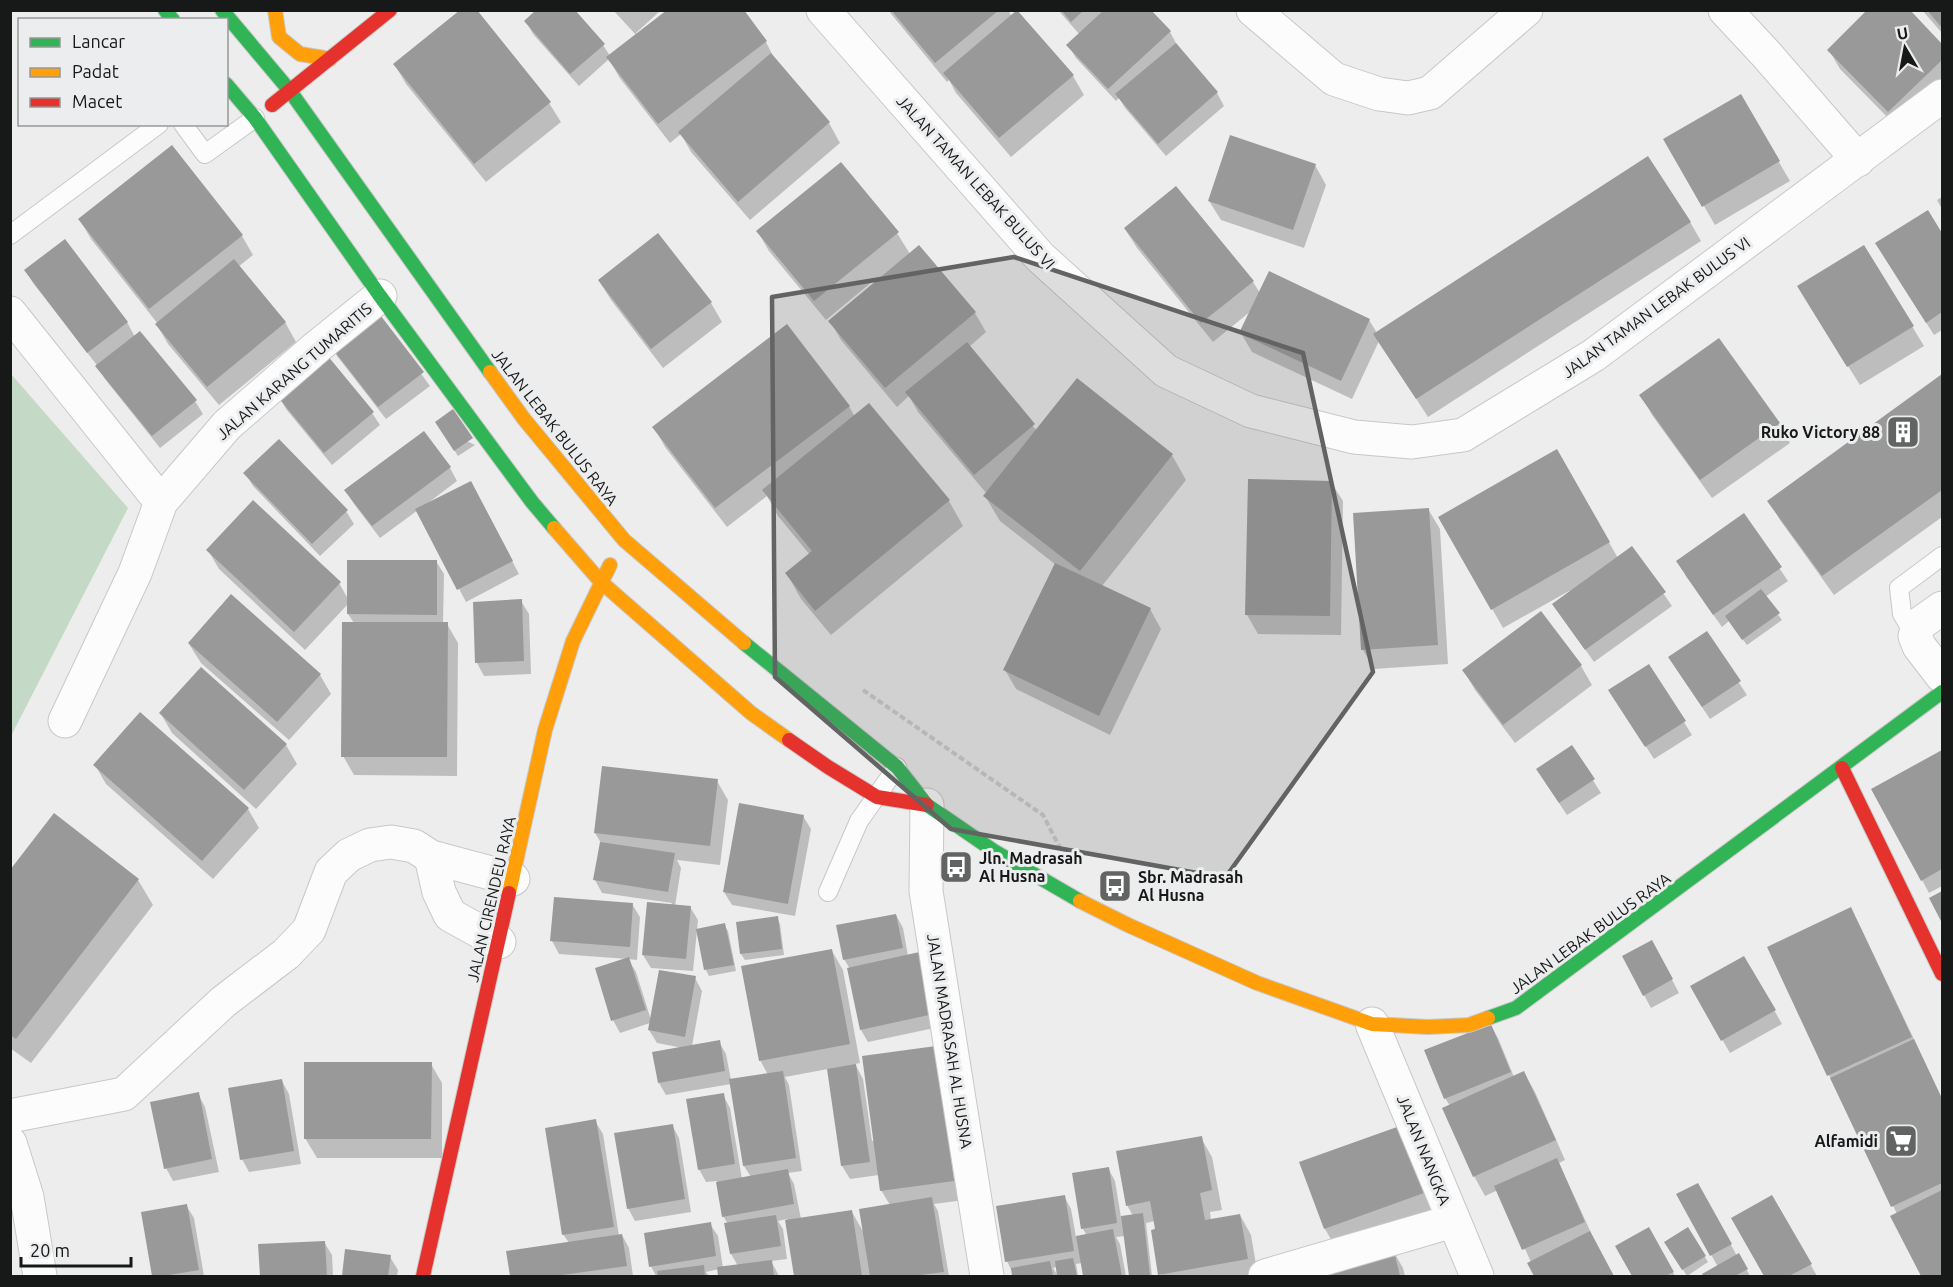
<svg xmlns="http://www.w3.org/2000/svg" width="1953" height="1287" font-family="Ubuntu,sans-serif">
	<style>
		.green { fill: #c4d9c6 }
		.shadow { fill: #0003; fill-rule: evenodd }
		.building { fill: #999 }
		.lines { fill: none; stroke-linecap: round; stroke-linejoin: round }
		.lane-casing { stroke: #c8c8c8; stroke-width: 20 }
		.street-casing { stroke: #c8c8c8; stroke-width: 35 }
		.fast-casing { stroke: #c8c8c8; stroke-width: 16 }
		.slow-casing { stroke: #c8c8c8; stroke-width: 16 }
		.jam-casing { stroke: #c8c8c8; stroke-width: 16 }
		.path { stroke: #cbcccc; stroke-width: 4; stroke-dasharray: 6 3; stroke-linecap: butt }
		.lane { stroke: #fcfcfc; stroke-width: 18 }
		.street { stroke: #fcfcfc; stroke-width: 33 }
		.fast { stroke: #30b455; stroke-width: 14 }
		.slow { stroke: #ff9f0a; stroke-width: 14 }
		.jam { stroke: #e5322d; stroke-width: 14 }
		.marked { fill: #626363; fill-opacity: 0.2; stroke: #626363; stroke-width: 4.5; stroke-linejoin: round }
		.labels { text-anchor: middle; stroke-width: 6; stroke-linejoin: round; paint-order: stroke }
		.street-label { font-size: 16px; fill: #171818; stroke: #ecedee }
		.poi-label { font-size: 16px; font-weight: bold; fill: #171818; stroke: #ecedee; text-anchor: end }
	</style>
	<rect width="100%" height="100%" fill="#ededed"/>
	<!-- green -->
	<path class="green" d="M11 374 128 508 11 736Z"/>
	<!-- shadow -->
	<path class="shadow" d="M613 10H661L636 33 637 35 742 10 766 42 776 62 829 123 840 143 750 220 691 152 681 134 670 143 619 77 609 59 579 86 533 34 526 21 603 45 610 56 637 36Z
		M888 10H1008L1012 17 1018 12 1073 76 1084 95 1011 157 956 93 949 80 947 82Z
		M1058 10H1149L1170 32 1177 45 1176 46 1217 93 1224 106 1166 156 1125 108 1119 98 1116 101 1076 58 1068 45 1080 35Z
		M1907 10 1942 47V89L1900 130 1840 69 1829 50Z
		M1922 10H1942V33Z
		M395 65 549 103 561 122 486 182 406 84Z
		M1740 96 1790 181 1715 225 1665 139Z
		M1315 165 1326 185 1304 248 1221 220 1209 201Z
		M1942 197V209L1937 200Z
		M1927 212 1942 236V330L1934 335 1884 256Z
		M80 220 242 236 253 255 238 267 285 322 296 342 219 405 168 344 157 325 158 324 91 239Z
		M1690 222 1701 241 1428 417 1379 341 1352 399 1252 352 1241 333 1251 311 1213 342 1137 248 1125 229 1253 282 1260 293 1369 320 1377 333Z
		M758 232 897 233 910 254 919 247 975 313 986 332 969 347 1037 431 1172 455 1186 480 1102 586 1150 609 1161 629 1110 735 1016 689 1005 670 1056 565 1000 521 985 496 987 494 918 412 909 396 897 407 841 340 830 321 875 283 873 281 826 320 769 251Z
		M1864 247 1924 346 1860 385 1810 306Z
		M26 271 127 322 135 337 195 401 203 414 160 448 105 379 96 364 33 283Z
		M599 281 711 303 722 322 663 368 611 300Z
		M374 309 430 386 386 419 337 356 330 343Z
		M1942 376V517L1834 595 1780 520 1769 501Z
		M1641 395 1779 423 1790 443 1712 498 1652 415Z
		M279 396 372 413 380 425 332 465 286 409Z
		M869 405 949 501 963 526 831 635 801 599 787 574 810 555 778 516 767 496 727 527 665 447 654 427 849 406 855 417Z
		M440 428 475 445 458 456Z
		M424 433 450 468 457 481 428 503 478 496 519 574 466 602 418 510 380 538 354 504 346 491Z
		M1556 451 1618 558 1632 548 1672 606 1594 662 1554 605 1571 592 1569 591 1503 628 1440 517Z
		M245 473 346 511 354 524 320 556 253 486Z
		M1331 482 1343 501 1341 635 1258 634 1247 615Z
		M1428 509 1440 529 1448 664 1374 669 1363 650Z
		M1744 516 1788 581 1765 597 1782 620 1747 645 1729 621 1722 627 1685 575Z
		M208 550 339 583 348 599 436 561 444 574 443 624H447L458 643 457 776 354 775 343 756 354 623 348 614V604L305 650 219 569Z
		M521 601 529 614 531 674 484 676 477 663Z
		M1540 613 1581 666 1592 685 1515 743 1475 690 1464 671Z
		M1706 633 1747 695 1710 719 1677 670Z
		M189 644 320 675 331 694 289 740 201 663Z
		M1649 666 1692 735 1654 759 1618 703Z
		M140 714 248 809 259 828 213 879 106 784 95 765Z
		M161 714 286 745 297 764 256 809 172 733Z
		M1572 747 1601 793 1567 815 1545 782Z
		M1942 751V886L1929 893 1873 789Z
		M717 781 728 800 720 865 677 860 681 868 675 906 690 907 698 920 693 971 651 968 643 955 672 903 602 893 595 880 601 843 595 833Z
		M803 816 811 829 795 916 732 905 724 892Z
		M10 872 138 880 153 905 31 1063 10 1048Z
		M632 904 640 917 637 960 628 959 636 972 651 1020 695 978 702 991 692 1046 719 1042 726 1054 731 1080 768 1075 760 1060 832 951 843 970 860 1063 855 1064 863 1079 872 1141H875L935 1048 964 1200 934 1204 938 1211 949 1276H795L787 1219 778 1221 783 1229 787 1259 771 1261 779 1276H720L719 1269 706 1272 709 1276H656L651 1266 710 1224 718 1236 723 1268 738 1266 731 1254 726 1224H728L723 1216 717 1181 706 1182 699 1169 723 1095 730 1108 742 1179 751 1177 744 1166 731 1084 666 1095 659 1083 683 1048 657 1043 649 1030 650 1023 620 1033 613 1020 628 959 559 954 552 941ZM828 1069 842 1166 850 1179 879 1175 881 1190 890 1205 864 1233 852 1212 801 1219 794 1184 788 1173 802 1171 789 1085 785 1077Z
		M1850 909 1861 928 1942 1098V1276H1923L1892 1217 1897 1214 1829 1075Z
		M896 915 903 928 908 956 944 1026 868 1042 861 1030 850 969 844 959Z
		M777 918 780 924 784 955 745 960 741 954Z
		M724 925 728 931 736 971 709 976 706 970 698 930Z
		M1659 955 1679 993 1651 1008 1644 995Z
		M1744 958 1782 1024 1730 1053 1692 987Z
		M1491 1026 1498 1038 1514 1077 1524 1073 1535 1092 1565 1160 1559 1163 1592 1235 1613 1276H1535L1529 1264 1531 1262 1498 1190 1485 1196 1474 1176 1450 1106 1445 1098Z
		M431 1064 442 1083V1158H317L305 1138Z
		M282 1081 289 1094 301 1164 249 1172 242 1159Z
		M198 1094 205 1107 219 1172 173 1181 166 1168Z
		M595 1121 603 1134 619 1236 622 1235 629 1248 633 1276H511L508 1252 569 1243 563 1234Z
		M1410 1124 1445 1209 1336 1248 1325 1229 1301 1163Z
		M672 1125 679 1138 691 1212 635 1221 628 1208Z
		M1201 1138 1212 1157 1222 1210 1210 1212 1211 1220 1240 1215 1251 1235 1258 1276H1161L1155 1221 1146 1223 1152 1276H1130L1125 1236 1116 1237 1120 1244 1126 1276H1084L1082 1263 1076 1264 1078 1276H1059L1057 1267 1053 1268 1058 1276H1014L1007 1261 1064 1196 1071 1209 1076 1237 1087 1236 1083 1229 1074 1174 1108 1168 1115 1181 1121 1217 1133 1216 1127 1205Z
		M1678 1195 1705 1197 1737 1256 1739 1255 1750 1276H1705L1704 1274 1718 1267Z
		M1772 1197 1817 1276H1766L1733 1219Z
		M186 1205 194 1218 204 1276H154L143 1213Z
		M1648 1229 1675 1276H1634L1617 1246Z
		M1688 1229 1708 1262 1687 1276 1666 1243Z
		M324 1242 332 1255 333 1276H261L260 1245Z
		M1392 1249 1403 1268 1405 1276H1280Z
		M346 1251 390 1257 398 1270 397 1276H343Z"/>
	<!-- building -->
	<path class="building" d="M460 10H477L551 102 474 164 393 64Z
		M536 10H575L605 44 570 74 524 21Z
		M667 10H744L767 41 658 124 606 57Z
		M891 10H999L935 63Z
		M1017 10 1074 75 999 138 943 73Z
		M1061 10H1084L1071 22Z
		M1104 10H1151L1171 31 1108 89 1066 45Z
		M1867 10H1910L1942 44V60L1888 112 1827 50Z
		M1927 10H1942V28Z
		M1176 43 1218 92 1158 144 1115 94Z
		M771 53 830 122 738 202 678 132Z
		M1741 94 1780 161 1702 207 1663 139Z
		M1230 135 1316 164 1293 230 1208 201Z
		M172 145 243 235 149 309 78 219Z
		M1648 156 1691 222 1416 399 1373 334Z
		M841 162 899 232 814 301 756 231Z
		M1176 186 1254 281 1201 323 1124 228Z
		M1928 210 1942 233V312L1926 323 1875 243Z
		M658 233 712 302 651 349 598 280Z
		M65 239 128 322 87 353 24 270Z
		M919 245 976 312 885 388 828 321Z
		M1864 245 1914 326 1847 367 1797 286Z
		M234 259 286 322 207 387 155 324Z
		M1269 271 1370 319 1341 381 1239 333Z
		M374 307 424 372 378 407 328 343Z
		M787 324 850 406 715 508 652 427Z
		M140 331 197 400 152 436 95 366Z
		M1719 338 1780 423 1700 480 1639 395Z
		M967 342 1035 424 974 475 905 392Z
		M327 355 374 412 324 453 277 396Z
		M1942 374V490L1822 576 1767 501Z
		M1077 378 1173 454 1080 571 983 496Z
		M869 403 950 500 815 611 785 573 812 551 762 490Z
		M453 409 473 438 454 451 435 422Z
		M424 431 451 467 372 526 344 490Z
		M279 439 348 510 312 544 243 473Z
		M1557 449 1610 542 1491 610 1438 517Z
		M1248 479 1332 481 1330 616 1245 615Z
		M471 481 513 561 457 590 415 509Z
		M253 500 341 582 294 632 206 550Z
		M1429 508 1438 645 1361 650 1353 513Z
		M1744 513 1782 567 1713 615 1676 561Z
		M1632 546 1666 592 1585 650 1552 604Z
		M347 560H437V615L347 614Z
		M1055 563 1151 608 1099 716 1003 670Z
		M1761 589 1780 613 1742 640 1725 616Z
		M231 594 321 674 277 722 188 643Z
		M522 599 524 661 475 663 473 602Z
		M1541 611 1582 665 1503 725 1462 670Z
		M342 622H448L447 757H341Z
		M1707 631 1741 681 1702 707 1668 657Z
		M1649 664 1686 721 1645 747 1608 690Z
		M201 667 287 744 244 790 159 713Z
		M140 712 249 808 202 861 93 765Z
		M1572 745 1595 779 1559 803 1536 769Z
		M1942 750V869L1921 881 1871 789Z
		M602 766 718 779 710 846 594 833Z
		M739 803 804 815 788 904 723 892Z
		M54 813 139 879 16 1039 10 1035V870Z
		M600 842 675 853 668 892 593 880Z
		M1942 891V923L1929 898Z
		M554 897 633 903 630 947 550 941Z
		M647 902 691 906 686 959 642 955Z
		M1851 907 1912 1037 1827 1076 1767 947Z
		M896 914 903 948 843 960 836 925Z
		M778 916 782 949 740 954 736 922Z
		M725 923 734 965 704 970 696 929Z
		M1652 940 1673 979 1643 996 1622 956Z
		M832 949 850 1044 759 1061 741 966Z
		M924 951 938 1013 860 1030 847 968Z
		M1744 956 1776 1010 1721 1041 1690 986Z
		M629 957 646 1010 611 1021 595 968Z
		M659 970 696 976 685 1037 648 1030Z
		M1491 1024 1511 1072 1444 1099 1424 1050Z
		M1914 1039 1942 1099V1183L1891 1207 1830 1078Z
		M720 1040 725 1071 658 1083 652 1052Z
		M936 1046 954 1181 880 1191 862 1056Z
		M304 1062H432L431 1139H304Z
		M856 1064 870 1162 841 1166 827 1069Z
		M783 1071 796 1158 743 1166 729 1079Z
		M1524 1071 1556 1140 1473 1177 1442 1108Z
		M282 1079 294 1151 240 1160 228 1088Z
		M199 1092 212 1159 164 1169 150 1102Z
		M724 1093 735 1164 698 1170 686 1099Z
		M596 1119 614 1227 562 1235 545 1128Z
		M1411 1122 1435 1189 1324 1229 1299 1162Z
		M673 1124 685 1199 627 1209 614 1133Z
		M1202 1136 1212 1190 1200 1193 1205 1220 1240 1214 1248 1259 1158 1275 1151 1230 1155 1229 1150 1201 1126 1206 1116 1151Z
		M1557 1158 1585 1222 1522 1250 1494 1186Z
		M1109 1167 1117 1223 1081 1229 1072 1173Z
		M788 1169 794 1204 722 1217 716 1182Z
		M1698 1183 1732 1244 1710 1256 1676 1194Z
		M1942 1190V1276H1921L1890 1216Z
		M1065 1195 1074 1251 1005 1262 996 1206Z
		M1772 1195 1812 1264 1789 1276H1764L1731 1218Z
		M932 1197 944 1272 913 1276H870L859 1209Z
		M187 1204 199 1270 163 1276H152L141 1212Z
		M852 1210 862 1276H794L785 1220Z
		M1143 1213 1150 1276H1129L1121 1216Z
		M776 1215 781 1246 730 1254 724 1223Z
		M711 1222 716 1256 649 1267 644 1233Z
		M1649 1227 1674 1272 1665 1276H1632L1615 1246Z
		M1688 1227 1706 1256 1682 1270 1664 1242Z
		M1113 1229 1122 1276H1083L1076 1236Z
		M1590 1231 1614 1276H1534L1527 1263Z
		M622 1234 627 1266 555 1276H510L506 1251Z
		M325 1241 327 1276H260L258 1244Z
		M1393 1247 1400 1276H1277Z
		M345 1249 391 1255 388 1276H342Z
		M1739 1253 1748 1269 1735 1276H1703L1702 1274Z
		M1073 1258 1077 1276H1057L1055 1261Z
		M772 1260 774 1276H718L717 1267Z
		M1050 1261 1053 1276H1012L1011 1268Z
		M704 1265 705 1276H658L657 1271Z"/>
	<g class="lines">
		<defs>
			<path id="lane" d="M183 124 205 154 255 118
				M10 235 159 124
				M1915 636 1902 614 1899 588 1942 556
				M828 892 859 821 897 767"/>
			<path id="street" d="M823 10 1040 257 1166 371 1251 411 1354 437 1412 442 1463 435 1594 355 1942 96
				M1253 10 1334 79 1379 94 1408 98 1430 93 1526 10
				M1725 10 1766 54 1858 160
				M10 313 161 502
				M1942 608 1918 625 1915 636 1919 646 1942 676
				M65 721 135 573 161 502 227 425 318 346 380 296
				M927 805 926 891 987 1276
				M431 857 439 892 450 915 499 942
				M1372 1024 1477 1276
				M10 1116 124 1094 223 1002 286 954 309 930 331 872 349 855 370 845 391 842 414 846 431 857 513 879
				M10 1143 27 1197 40 1276
				M1265 1276 1453 1221"/>
			<path id="fast" d="M165 10 173 20
				M222 10 290 91 490 372
				M226 84 255 118 380 296 532 502 554 528
				M744 643 897 767 927 805 994 851 1080 901
				M1488 1018 1516 1008 1942 692"/>
			<path id="slow" d="M275 10 279 37 300 54 330 59
				M490 372 524 419 624 540 744 643
				M554 528 601 582 751 713 789 740
				M509 893 545 730 573 641 610 565
				M1080 901 1128 925 1257 983 1372 1024 1428 1027 1469 1025 1488 1018"/>
			<path id="jam" d="M272 105 390 10
				M789 740 828 767 877 797 927 805
				M1842 768 1942 974
				M423 1276 509 893"/>
		</defs>
		<!-- lane casing -->
		<use href="#lane" class="lane-casing"/>
		<!-- street casing -->
		<use href="#street" class="street-casing"/>
		<!-- fast casing -->
		<use href="#fast" class="fast-casing"/>
		<!-- slow casing -->
		<use href="#slow" class="slow-casing"/>
		<!-- jam casing -->
		<use href="#jam" class="jam-casing"/>
		<!-- path -->
		<path class="path" d="M863 690 1043 815 1060 848"/>
		<!-- lane -->
		<use href="#lane" class="lane"/>
		<!-- street -->
		<use href="#street" class="street"/>
		<!-- fast -->
		<use href="#fast" class="fast"/>
		<!-- slow -->
		<use href="#slow" class="slow"/>
		<!-- jam -->
		<use href="#jam" class="jam"/>
	</g>
	<!-- marked area -->
	<path class="marked" d="M1014 257 1303 353 1373 672 1225 878 951 829 775 677 772 297Z"/>
	<!-- icons -->
	<defs>
		<symbol id="building-square" viewBox="-11 -11 22 22"><rect x="-9" y="-9" width="18" height="18" rx="4" fill="#626363" stroke="#ecedee"/><path d="M-4-6H4V6H1V3H-1V6H-4ZM-2.5-4.3h1.7v1.8h-1.7ZM.8-4.3h1.7v1.8H.8ZM-2.5-1h1.7V.8h-1.7ZM.8-1h1.7V.8H.8Z" fill="#fff"/></symbol>
		<symbol id="bus-square" viewBox="-11 -11 22 22"><rect x="-9" y="-9" width="18" height="18" rx="4" fill="#626363" stroke="#ecedee"/><path d="M-5-6H5V4H4V6H2V4H-2V6H-4V4H-5ZM-3.5-4V0h7V-4ZM-3.5 1.2v1.5H-2V1.2ZM2 1.2v1.5H3.5V1.2Z" fill="#fff"/></symbol>
		<symbol id="supermarket-square" viewBox="-11 -11 22 22"><rect x="-9" y="-9" width="18" height="18" rx="4" fill="#626363" stroke="#ecedee"/><path d="M-6-5.5h2.5l.6 2H6L4.5 2H-2.5L-4.4-4H-6ZM-1.5 3.2a1.3 1.3 0 1 0 .1 0ZM3 3.2a1.3 1.3 0 1 0 .1 0Z" fill="#fff"/></symbol>
	</defs>
	<g fill-rule="evenodd">
		<use href="#building-square" x="1884" y="413" width="38" height="38"/>
		<use href="#bus-square" x="937" y="848" width="38" height="38"/>
		<use href="#bus-square" x="1096" y="867" width="38" height="38"/>
		<use href="#supermarket-square" x="1882" y="1122" width="38" height="38"/>
	</g>
	<g class="labels">
		<!-- street labels -->
		<g class="street-label">
			<text transform="translate(976 182) rotate(48)" y="6">JALAN TAMAN LEBAK BULUS VI</text>
			<text transform="translate(1656 307) rotate(-36)" y="6">JALAN TAMAN LEBAK BULUS VI</text>
			<text transform="translate(294 371) rotate(-41)" y="6">JALAN KARANG TUMARITIS</text>
			<text transform="translate(555 427) rotate(52)" y="6">JALAN LEBAK BULUS RAYA</text>
			<text transform="translate(491 899) rotate(-77)" y="6">JALAN CIRENDEU RAYA</text>
			<text transform="translate(1590 933) rotate(-36)" y="6">JALAN LEBAK BULUS RAYA</text>
			<text transform="translate(950 1041) rotate(81)" y="6">JALAN MADRASAH AL HUSNA</text>
			<text transform="translate(1424 1150) rotate(68)" y="6">JALAN NANGKA</text>
		</g>
		<!-- poi labels -->
		<g class="poi-label">
			<text x="1880" y="438">Ruko Victory 88</text>
			<text x="979" y="864" text-anchor="start">Jln. Madrasah<tspan x="979" dy="18">Al Husna</tspan></text>
			<text x="1138" y="883" text-anchor="start">Sbr. Madrasah<tspan x="1138" dy="18">Al Husna</tspan></text>
			<text x="1878" y="1147">Alfamidi</text>
		</g>
	</g>
	<!-- border -->
	<rect width="1953" height="1287" fill="none" stroke="#171818" stroke-width="24"/>
	<!-- legend -->
	<rect x="18" y="18" width="210" height="108" fill="#ecedee" stroke="#979898" stroke-width="1.5"/>
	<rect x="30" y="38" width="30" height="9" fill="#30b455" stroke="#979898" stroke-width="1.5"/>
	<text x="72" y="48" font-size="18" fill="#171818">Lancar</text>
	<rect x="30" y="68" width="30" height="9" fill="#ff9f0a" stroke="#979898" stroke-width="1.5"/>
	<text x="72" y="78" font-size="18" fill="#171818">Padat</text>
	<rect x="30" y="98" width="30" height="9" fill="#e5322d" stroke="#979898" stroke-width="1.5"/>
	<text x="72" y="108" font-size="18" fill="#171818">Macet</text>
	<!-- north arrow -->
	<g transform="translate(1905 48) rotate(350)" stroke="#ecedee" stroke-width="4.5" paint-order="stroke">
	<path d="M0-4.5L10 22L0 15L-10 22Z" fill="#171818"/>
	<text y="-9" font-size="16" font-weight="bold" text-anchor="middle" fill="#171818">U</text>
	</g>
	<!-- scale -->
	<path d="M21 1257v9h110v-9" fill="none" stroke="#171818" stroke-width="3"/>
	<text x="30" y="1257" font-size="18" fill="#171818" stroke="#ecedee" stroke-width="4.5" paint-order="stroke">20 m</text>
</svg>
